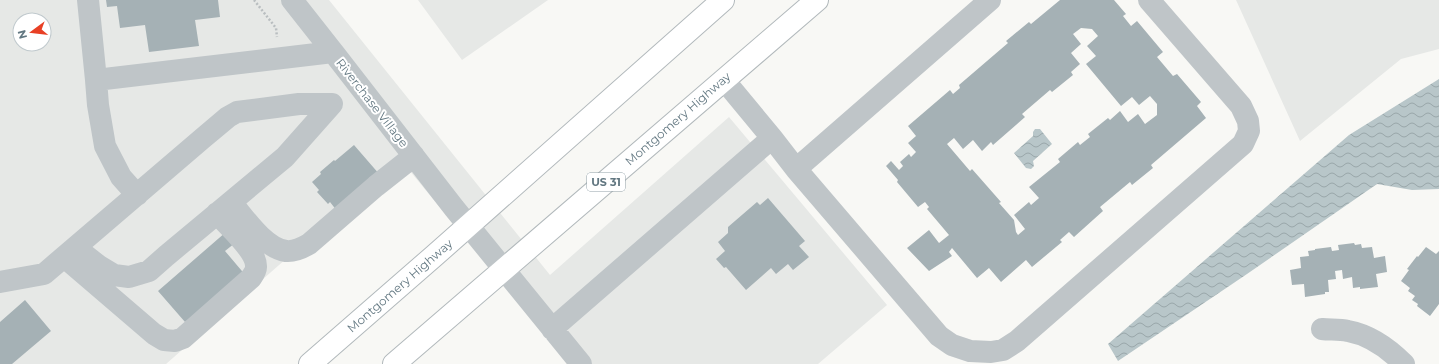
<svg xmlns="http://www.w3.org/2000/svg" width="1439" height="364" font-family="Montserrat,sans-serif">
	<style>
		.built { fill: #e6e8e6; fill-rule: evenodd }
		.water { fill: url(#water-waves) }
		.building { fill: #a5b1b5; fill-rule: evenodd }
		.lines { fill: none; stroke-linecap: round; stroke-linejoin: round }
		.major-casing { stroke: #b2b9bc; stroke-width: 24 }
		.path { stroke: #b9bec0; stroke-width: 2.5; stroke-dasharray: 2 2; stroke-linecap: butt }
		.minor { stroke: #bfc5c8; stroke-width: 22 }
		.major { stroke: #fff; stroke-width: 22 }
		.labels { text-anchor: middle; stroke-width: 4; stroke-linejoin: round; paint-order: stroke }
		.shield { fill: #fff; stroke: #91a0a7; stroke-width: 1 }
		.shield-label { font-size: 11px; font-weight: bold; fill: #627781 }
		.street-label { font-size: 12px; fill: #627781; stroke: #fff }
	</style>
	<defs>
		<pattern id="water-waves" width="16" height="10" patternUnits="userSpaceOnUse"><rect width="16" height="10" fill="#b8c6c9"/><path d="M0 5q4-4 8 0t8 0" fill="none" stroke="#99a6a9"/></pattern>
	</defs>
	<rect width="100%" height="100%" fill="#f8f8f5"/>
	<!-- built -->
	<path class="built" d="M0 0H329L550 275 729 117 887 305 818 364H569L400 159 166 364H0ZM20 20H44V44H20Z
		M418 0H548L462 60Z
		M1236 0H1439V49L1401 59 1300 141Z"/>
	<!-- water -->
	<path class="water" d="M1439 79V189L1412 190 1377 184 1247 274 1118 361 1108 344 1349 135Z
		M1035 129H1040L1052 144 1033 161 1034 166 1031 169 1026 168 1014 153 1033 136V132Z"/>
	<!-- building -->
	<path class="building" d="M106 0H218L220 17 195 20 199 46 149 52 145 25 120 28 117 6 107 7Z
		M1060 0H1114L1126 14 1123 16 1131 26 1137 21 1163 52 1157 57 1173 76 1177 74 1201 102 1197 106 1206 118 1151 165 1153 168 1132 185 1130 182 1100 207 1103 211 1074 237 1069 232 1060 240 1062 242 1032 267 1026 260 1001 282 989 268 977 278 952 248 949 252 952 256 929 271 907 248 929 230 939 243 949 235 927 209 929 207 925 202 918 207 897 182 898 180 886 166 891 161 899 170 903 166 900 162 909 154 911 157 916 152 908 143 916 136 908 126 950 90 953 94 960 88 959 85 1008 43 1006 41 1029 22 1031 24ZM1081 28 1092 29 1098 36 1087 46 1096 56 1086 64 1121 106 1132 97 1139 105 1150 96 1157 104V115L1145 124 1138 114 1128 122 1120 111 1110 120 1108 118 1088 134 1090 137 1080 145 1078 142 1058 159 1060 162 1029 187 1039 198 1031 205 1029 202 1014 215 1025 229 1018 235 1016 232 1014 220 999 203 1001 202 972 169 970 171 947 144 954 138 963 149 973 140 982 151 991 142 993 145 1025 117 1022 114 1050 90 1052 92 1073 75 1071 72 1080 64 1071 53 1081 44 1073 34Z
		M354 145 380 175 337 211 330 202 328 204 317 192 319 190 312 182 321 174 320 172 334 160 335 161Z
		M768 198 805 241 799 246 809 257 793 270 788 264 776 274 771 268 746 290 726 267 724 268 716 259 725 251 718 242 728 233V227L757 202 760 205Z
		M226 232 235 243 225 251 247 277 185 322 158 291Z
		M1354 243 1355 245 1361 244 1362 248 1372 247 1374 258 1385 256 1387 272 1376 274 1378 287 1360 289V287L1353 288 1352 277 1343 279 1342 270 1335 271 1336 279 1328 280 1329 292H1325V294L1305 297 1304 284 1292 285 1290 270 1301 268 1300 257 1309 256 1308 251 1315 250V249L1331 247 1332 251 1339 250 1338 245Z
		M1426 247 1436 254 1439 251V304L1430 316 1417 306 1418 304 1412 300 1415 296 1408 291 1410 288 1401 281 1409 270 1407 269 1417 256 1418 257Z
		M25 300 51 331 12 364H0V322Z"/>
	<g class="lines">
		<defs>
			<path id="major" d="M310 364 434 256 723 0
				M394 364 817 0"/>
		</defs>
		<!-- major casing -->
		<use href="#major" class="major-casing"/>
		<!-- path -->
		<path class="path" d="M254 0 276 28 277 37"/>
		<!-- minor -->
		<path class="minor" d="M88 0 96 80 333 52 454 208 581 364
			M292 0 333 52
			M96 80 98 105 105 146 121 177 137 195
			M772 138 796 169 990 0
			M796 169 939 336 952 345 970 351 991 352 1003 350 1017 341 1243 144 1249 131 1248 121 1241 106 1149 0
			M231 202C244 217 264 248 286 251 294 252 302 248 309 244L376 186 414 156
			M70 262 154 334 164 340 175 341 183 338 251 278C253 275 256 271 256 267 257 250 227 226 217 213
			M0 282 44 274 203 138 228 117 237 112 299 104H332L285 157 166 256 149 271 129 277 114 275 99 266 76 248
			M552 329 772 138 724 80
			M1322 329C1330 330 1339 329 1348 331 1370 335 1389 349 1404 364"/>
		<!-- major -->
		<use href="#major" class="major"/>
	</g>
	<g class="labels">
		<!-- shield labels -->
		<rect class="shield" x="587" y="173" width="38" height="18" rx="3"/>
		<g class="shield-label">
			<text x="606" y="186">US 31</text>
		</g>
		<!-- street labels -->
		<g class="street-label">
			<text transform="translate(372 103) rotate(52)" y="4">Riverchase Village</text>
			<text transform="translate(678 119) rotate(-41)" y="4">Montgomery Highway</text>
			<text transform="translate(400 286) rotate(-41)" y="4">Montgomery Highway</text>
		</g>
	</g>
	<!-- north arrow -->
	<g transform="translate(32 32) rotate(255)"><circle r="19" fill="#ffffff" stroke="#c0c9cd"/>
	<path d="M0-3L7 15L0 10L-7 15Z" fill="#e84025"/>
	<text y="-6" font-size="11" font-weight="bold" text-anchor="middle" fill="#627781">N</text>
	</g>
</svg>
